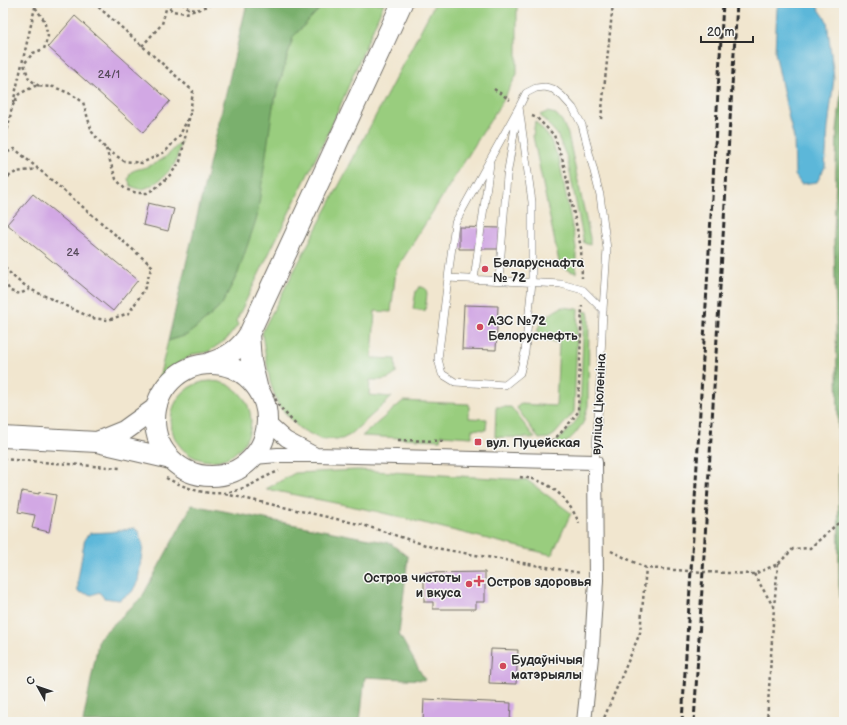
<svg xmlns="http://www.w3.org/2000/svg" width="847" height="725" font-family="'Balsamiq Sans',sans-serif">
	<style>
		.green { fill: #99cd7e; stroke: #627c54 }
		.forest { fill: #7ab06d; stroke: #526e4c }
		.water { fill: #5bb7d9; stroke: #437182 }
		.building { fill: #d2a8e4 }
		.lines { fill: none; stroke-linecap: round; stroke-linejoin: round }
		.service-casing { stroke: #706c64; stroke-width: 8 }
		.minor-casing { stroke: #706c64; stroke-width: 16 }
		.secondary-casing { stroke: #706c64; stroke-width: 22 }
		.path { stroke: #706c64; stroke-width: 2.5; stroke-dasharray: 3 3; stroke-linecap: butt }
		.service { stroke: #fff; stroke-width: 7 }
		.minor { stroke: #fff; stroke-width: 14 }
		.secondary { stroke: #fff; stroke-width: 20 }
		.rail { stroke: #2b2b2b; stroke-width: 3; stroke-dasharray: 6 3; stroke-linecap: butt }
		.poi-dot { fill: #d1495b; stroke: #f6f6f2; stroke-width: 1.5 }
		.labels { text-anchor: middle; stroke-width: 3; stroke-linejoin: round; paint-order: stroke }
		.number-label { font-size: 11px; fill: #554a59 }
		.poi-label { font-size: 13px; font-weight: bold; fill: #2b2b2b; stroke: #f6f6f2; text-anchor: start }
		.street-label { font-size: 13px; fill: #2b2b2b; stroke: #f6f6f2 }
	</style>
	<rect width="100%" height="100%" fill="#f6f6f2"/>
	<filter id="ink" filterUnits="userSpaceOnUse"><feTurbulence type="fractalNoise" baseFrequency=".025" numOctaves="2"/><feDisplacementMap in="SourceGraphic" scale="8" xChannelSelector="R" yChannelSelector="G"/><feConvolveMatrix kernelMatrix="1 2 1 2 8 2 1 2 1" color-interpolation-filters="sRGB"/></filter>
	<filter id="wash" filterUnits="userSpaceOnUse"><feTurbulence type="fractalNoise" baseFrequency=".012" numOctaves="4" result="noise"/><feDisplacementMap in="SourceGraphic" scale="16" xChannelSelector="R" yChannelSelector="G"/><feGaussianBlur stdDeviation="0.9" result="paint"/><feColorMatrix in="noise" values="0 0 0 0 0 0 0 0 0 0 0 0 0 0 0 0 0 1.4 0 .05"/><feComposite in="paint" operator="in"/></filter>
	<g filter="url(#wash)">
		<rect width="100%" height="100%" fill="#f1e6cf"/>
		<!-- green -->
		<path class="green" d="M325 3H384L331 127 236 321 238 325 227 339 208 352 194 354 171 368 158 382 168 341 187 335 209 317 221 306 238 273 273 106 293 37Z
			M435 3H518L517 6V74L505 97 396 270 391 312 375 311 372 358 395 359 396 373C389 381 380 380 370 380L369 395 392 397 350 435 342 439H320L299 428 278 405 270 382 262 334 265 326Z
			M547 112 556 114 562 121 568 134 590 238V245L584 243 567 158 557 134 540 115Z
			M535 121 549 137 559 159 576 247V273L565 269 559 262 533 136Z
			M181 141C179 148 178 156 175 163 169 173 152 189 140 189 137 189 134 187 131 186L128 179 131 172C136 169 140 169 146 167 163 161 169 155 181 141Z
			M419 287H422L426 289 427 294 425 311 413 309 416 291Z
			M562 307 578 309 574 412 555 434 549 438 539 439 517 408 520 404 556 406 559 343 542 339C541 337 539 336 538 333 536 322 554 311 562 307Z
			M584 311 588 312 589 317 588 406 583 423 575 434 568 441 556 447 554 444C564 435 572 427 580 415Z
			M171 421a40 40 0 1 1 80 0a40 40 0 1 1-80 0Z
			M403 401 469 404V418L487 419 486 430 472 429V437L441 435 440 440 362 436Z
			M496 407H511L535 438 495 437Z
			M357 470 527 480 571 513 552 555 375 511 266 489 295 473Z"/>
		<!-- forest -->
		<path class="forest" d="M247 3H325L293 37 273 106 257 217 238 273 221 306 209 317 187 335 168 341Z
			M844 70V622L842 617 839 585 838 416 834 237 837 132 843 72Z
			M192 505 390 543 408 557 399 634 425 680 365 677 360 722H83L99 638 142 597Z"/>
		<!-- water -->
		<path class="water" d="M780 3H815L827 21 834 78 828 128 825 167 817 182 801 184 795 175 794 138 789 119 775 52 777 8Z
			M134 528 139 532 143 546 138 581 132 592 119 600 104 598 99 592 92 595 78 592V579L85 538 90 533 110 532Z"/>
		<g id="blocks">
			<!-- building -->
			<path class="building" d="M75 16 170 101 143 132 48 47Z
				M33 194 138 280 113 311 7 224Z
				M148 203 174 209 168 231 143 225Z
				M459 227 501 228V249H459Z
				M464 305 498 306 496 350 462 349Z
				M22 491 39 494V492L56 495 49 532 32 528 35 515 18 512Z
				M485 572V602H476V609H433V602H424V573Z
				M491 649 518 650 516 684 489 683Z
				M424 699 511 703 510 722H423Z"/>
		</g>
	</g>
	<g filter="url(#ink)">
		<use href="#blocks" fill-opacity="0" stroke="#706c64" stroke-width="1"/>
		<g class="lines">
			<defs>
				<path id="service" d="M519 107 532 202V282L525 352 520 373 505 385 455 382 442 374 438 359 448 278 455 223 519 107 526 93 536 88 545 87 553 89 562 96 573 108 582 125 600 195 607 249 603 310 599 402 595 462
					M448 278 561 284 583 290 603 310
					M474 279 490 164
					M499 280 507 176 517 115"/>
				<path id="minor" d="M268 423 286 439 314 454
					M254 457 278 455H316L595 462 596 580 592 648 584 722"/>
				<path id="secondary" d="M249 334 251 361 257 386
					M209 363C227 357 239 350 249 334L402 3
					M155 420a56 56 0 1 1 112 0a56 56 0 1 1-112 0Z
					M3 437 97 442 171 459
					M97 442 124 431 156 408"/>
			</defs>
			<!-- service casing -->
			<use href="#service" class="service-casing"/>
			<!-- minor casing -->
			<use href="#minor" class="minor-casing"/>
			<!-- secondary casing -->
			<use href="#secondary" class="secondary-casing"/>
			<!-- path -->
			<path class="path" d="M94 3 193 91 190 114
				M166 3 172 11 186 13 200 9 214 3
				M182 3 188 8 195 10
				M142 46 162 24 167 5
				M39 86 29 79 24 64 33 53 44 49 48 36 44 20 35 7 40 3
				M494 89 510 100
				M13 103 36 3
				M532 116 537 118 554 135 563 161 581 248 582 278
				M601 119 613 3
				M3 153 12 107 19 94 35 86 54 87 71 94 83 102 92 132 106 149 124 161 142 163 165 152 180 135 190 114 180 162 170 175 157 187 147 193H137L125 189 116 179 106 149
				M3 180 16 172 38 169
				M3 262 5 268 17 280 32 290 92 318 108 320 129 313 144 290 152 266 15 149 3 154
				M5 269V282L10 291 20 294 30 289
				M151 390 171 368 192 355
				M273 393 278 405 297 426
				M398 440 445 441
				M534 443C538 443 543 444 547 443 556 441 572 420 578 412L582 306
				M3 459 120 468
				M520 477C525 478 531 478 536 480 556 486 571 504 579 523
				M166 478C194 492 218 500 248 486 254 484 259 480 265 477 269 475 274 473 279 471
				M225 494 363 525 435 548 581 573
				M611 551 646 568 703 572 754 574 778 564 793 549 810 548 844 518
				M754 574 773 606
				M599 720 604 718 640 633 646 568
				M767 722 774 607 778 564"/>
			<!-- service -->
			<use href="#service" class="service"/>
			<!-- minor -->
			<use href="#minor" class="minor"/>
			<!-- secondary -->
			<use href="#secondary" class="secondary"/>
			<!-- rail -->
			<path class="rail" d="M682 722 691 571 723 3
				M694 722 737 3"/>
		</g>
	</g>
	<!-- markers -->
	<g class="poi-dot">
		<circle cx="485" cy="269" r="4"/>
		<circle cx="480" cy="327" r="4"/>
		<rect x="474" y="438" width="8" height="8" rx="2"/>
		<path d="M477 575h4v4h4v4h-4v4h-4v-4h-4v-4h4z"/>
		<circle cx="469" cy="584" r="4"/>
		<circle cx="503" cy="666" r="4"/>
	</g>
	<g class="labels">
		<!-- number labels -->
		<g class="number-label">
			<text x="109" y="78">24/1</text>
			<text x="73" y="256">24</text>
		</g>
		<!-- poi labels -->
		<g class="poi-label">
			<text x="493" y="267">Беларуснафта<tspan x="493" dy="15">№ 72</tspan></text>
			<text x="488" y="325">АЗС №72<tspan x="488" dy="15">Белоруснефть</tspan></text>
			<text x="486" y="447">вул. Пуцейская</text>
			<text x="461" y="582" text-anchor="end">Остров чистоты<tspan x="461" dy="15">и вкуса</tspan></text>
			<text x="487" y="586">Остров здоровья</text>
			<text x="511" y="664">Будаўнічыя<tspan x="511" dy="15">матэрыялы</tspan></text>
		</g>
		<!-- street labels -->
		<g class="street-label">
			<text transform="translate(598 404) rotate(-87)" y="5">вуліца Цюленіна</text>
		</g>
	</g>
	<!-- margin -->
	<rect width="847" height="725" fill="none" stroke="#f6f6f2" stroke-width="16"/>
	<!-- north arrow -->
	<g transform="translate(38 687) rotate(310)" stroke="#f6f6f2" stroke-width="3" paint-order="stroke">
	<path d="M0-3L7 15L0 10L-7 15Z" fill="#2b2b2b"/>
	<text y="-6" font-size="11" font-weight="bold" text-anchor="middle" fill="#2b2b2b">С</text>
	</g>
	<!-- scale -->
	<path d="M701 36v6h52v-6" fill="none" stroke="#2b2b2b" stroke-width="2"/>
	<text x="707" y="36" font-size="12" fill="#2b2b2b" stroke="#f6f6f2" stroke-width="3" paint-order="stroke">20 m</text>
</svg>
